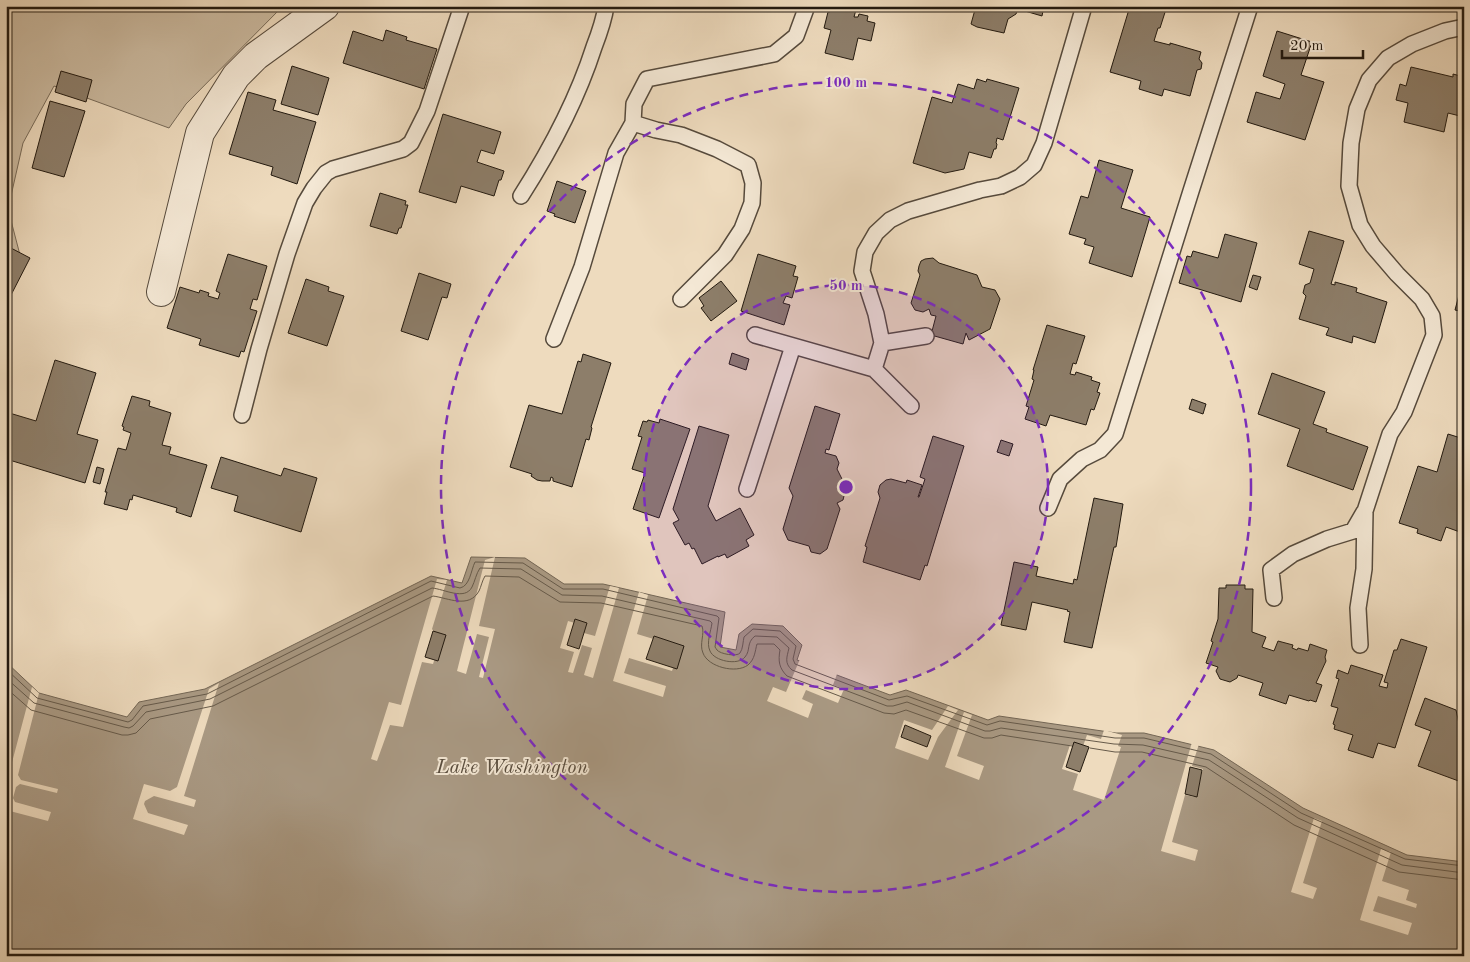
<svg xmlns="http://www.w3.org/2000/svg" width="1470" height="962" font-family="'Old Standard TT',serif">
	<style>
		.green { fill: #cbbaa0; stroke: #776a58 }
		.water { fill: #a99983; stroke: #736655 }
		.pier { fill: #eedbbe }
		.lines { fill: none; stroke-linecap: round; stroke-linejoin: round }
		.shore { stroke: #665a4a; stroke-width: 1 }
		.building { fill: #8d7e6a; stroke: #231a10 }
		.service-casing { stroke: #564a3c; stroke-width: 18 }
		.minor-casing { stroke: #564a3c; stroke-width: 30 }
		.service { stroke: #f4e8d5; stroke-width: 15 }
		.minor { stroke: #f4e8d5; stroke-width: 28 }
		.ring { fill: none; stroke: #7b2cbf; stroke-width: 2.5; stroke-dasharray: 9 6 }
		.labels { text-anchor: middle; stroke-width: 4; stroke-linejoin: round; paint-order: stroke }
		.water-label { font-size: 20px; font-style: italic; fill: #594d3e; stroke: #f4e8d5 }
		.centre { fill: #7b2cbf; stroke: #f4e8d5; stroke-width: 2.5 }
		.ring-label { font-size: 15px; text-anchor: middle; font-weight: bold; fill: #7b2cbf; stroke: #f4e8d5; stroke-width: 4; stroke-linejoin: round; paint-order: stroke }
	</style>
	<rect width="100%" height="100%" fill="#eedbbe"/>
	<filter id="stains"><feTurbulence type="fractalNoise" baseFrequency=".004" numOctaves="4"/><feColorMatrix values="0 0 0 0 .2 0 0 0 0 .09 0 0 0 0 .02 0 0 0 .5 -.17"/></filter>
	<radialGradient id="worn" r=".72"><stop offset=".6" stop-color="#630" stop-opacity="0"/><stop offset="1" stop-color="#630" stop-opacity=".3"/></radialGradient>
	<!-- green -->
	<path class="green" d="M6 6H280V9L186 104 169 128 54 86 23 143 8 209 20 255 6 273Z"/>
	<!-- water -->
	<path class="water" d="M471 557 525 558 564 584H603L725 612 720 647 736 650 739 634 752 624 783 626 802 645 797 660 890 695 906 690 988 720 999 716 1116 733H1144L1214 750 1303 808 1407 855 1464 862V956H6V662L39 693 127 717 139 702 205 689 431 576 462 583Z"/>
	<!-- pier -->
	<path class="pier" d="M495 557 479 626 495 629 483 678 479 677 489 637 477 634 466 674 457 671 485 560Z
		M437 579 447 580 432 629 435 633 441 638 433 664 422 662 403 727 390 725 377 761 371 759 389 702 401 705Z
		M610 586 619 588 593 678 584 675 592 648 582 645 573 673 568 672 574 652 560 648 568 621 582 625 580 632 595 636Z
		M639 592 648 595 637 634 680 647 672 671 629 658 624 673 666 686 663 697 613 681Z
		M800 659 837 674 833 685 844 689 838 703 806 690 802 699 813 704 808 718 767 701 773 687 786 692Z
		M219 683 184 796 196 800 194 807 154 796 145 801 144 804 148 813 188 825 184 835 133 819 144 784 170 791 177 787 209 689Z
		M32 687 39 693 18 775 21 780 58 789 57 793 20 784 16 787 13 798 15 802 51 812 48 821 6 810V785Z
		M948 706 958 710 938 737 928 760 895 748 904 720 932 730Z
		M964 712 972 715 957 756 984 766 979 780 945 767Z
		M1104 730 1122 735 1118 746 1121 747 1104 800 1073 790 1078 774 1062 769 1070 745 1082 749 1087 735 1101 739Z
		M1192 742 1199 744 1192 766 1203 769 1195 797 1185 795 1172 842 1198 850 1195 861 1161 851Z
		M1314 818 1322 821 1303 883 1317 888 1313 899 1291 892Z
		M1381 849 1391 852 1382 881 1409 890 1406 900 1417 904 1416 908 1378 896 1373 911 1412 923 1408 935 1360 920Z"/>
	<g class="lines">
		<!-- shore -->
		<path class="shore" d="M6 669 37 698 128 722 132 720 143 706 207 694 431 581 460 588C470 586 471 570 475 562L523 563 563 589H603L717 616 719 618 715 647C716 648 716 649 717 650 720 654 737 657 740 653 743 649 743 641 744 637L753 629 780 631 796 646 793 659 795 664 889 700 907 696 987 725 1000 721 1115 738H1144L1211 754 1301 813 1405 859 1464 866
			M6 678 34 703 124 727 129 728 133 726 146 712 210 699 432 588C444 589 465 601 472 587 475 581 476 574 480 568L521 569 562 595 602 596 710 621 712 623C711 631 706 643 710 651 714 661 738 666 745 657 751 650 746 643 755 636L777 637 789 648C787 657 784 663 792 670L887 706H893L907 702 985 731H990L1001 728 1114 744 1143 745 1209 760 1298 818 1402 865 1464 873
			M6 688 31 710 122 735H128L136 733 150 719 213 706 433 596C448 598 469 609 479 591 481 587 482 581 485 576L519 577 560 602 601 603 702 626C705 634 699 644 703 653 708 667 736 674 748 665 755 659 755 651 757 644H774L780 650C778 661 779 668 787 676L884 713 894 714 906 710 984 738H992L1001 735 1072 746
			M1090 748 1115 752H1142L1206 767 1294 825 1399 872 1464 880"/>
	</g>
	<!-- building -->
	<path class="building" d="M831 6H857L854 17H858L859 14 868 16 867 21 875 23 871 41 858 38 853 60 825 53 831 30 824 28 828 12H830Z
		M976 6H1044L1042 16 1018 9 1016 14 1008 19 1004 33 977 27 971 24Z
		M1130 6H1167L1160 28H1158L1154 41 1170 45V43L1201 52 1199 59 1202 63 1201 69 1197 70 1190 96 1164 89 1162 96 1139 89 1141 81 1110 72Z
		M386 30 407 37 406 40 437 49 424 89 343 63 353 31 383 41Z
		M1277 31 1312 42 1301 75 1324 82 1305 140 1247 122 1256 92 1280 99 1285 84 1263 76Z
		M292 66 329 78 318 115 281 104Z
		M1411 67 1453 77V74L1464 77V117L1448 113 1444 132 1404 122 1408 103 1396 100 1400 84 1406 86Z
		M61 71 92 80 86 102 55 92Z
		M977 79 986 82 987 79 1019 88 1003 140 997 138 996 143 997 144 996 149H994L991 158 969 152 964 169 945 173 913 163 932 97 952 103 958 84 974 89Z
		M248 92 276 100 273 110 316 122 297 184 271 175 273 167 229 154Z
		M50 101 85 111 64 177 32 168Z
		M443 114 501 132 494 154 481 150 477 162 504 171 501 180H499L494 196 461 186 456 203 419 192Z
		M1099 160 1133 170 1121 208 1150 217 1132 277 1089 263 1094 247 1084 244 1086 239 1069 234 1081 196 1088 198Z
		M557 181 586 191 575 223 554 216 555 214 547 211Z
		M380 193 406 201 405 205H408L401 228H399L397 234 370 226Z
		M1309 231 1344 241 1331 284 1335 285V282L1357 288 1356 292 1387 302 1375 343 1353 336 1352 343 1326 335 1329 328 1299 319 1306 296 1303 293 1305 285 1310 283 1314 269 1299 264Z
		M1225 234 1257 243 1241 302 1179 283 1187 256 1191 257 1193 251 1218 258Z
		M9 247 30 258 11 295 6 293V252Z
		M228 254 267 266 257 300 253 299 250 309 257 311 244 352 241 351 239 357 199 345 201 339 167 328 180 287 199 293 200 290 209 293 208 296 218 299 220 293 216 291Z
		M758 254 796 266 793 276 798 277 792 298 786 296 783 303 790 305 784 325 741 311Z
		M933 258 939 263 977 275 982 287 995 290 1000 299 990 329 969 340 966 333 963 344 931 335 936 316 931 315 929 309 923 312 915 310 911 303 920 275 918 271 919 266 921 261 925 259Z
		M419 273 451 284 447 298 442 297 428 340 401 331Z
		M1253 275 1261 277 1257 290 1249 287Z
		M306 279 329 287 328 291 344 296 327 346 288 333Z
		M1463 280 1464 281V312L1455 310Z
		M721 281 737 301 711 321 701 308 704 306 699 298Z
		M1047 325 1085 336 1076 364 1073 363 1070 374 1075 375 1076 372 1092 377 1091 380 1100 383 1097 392 1100 393 1094 410 1091 409 1086 425 1050 415 1046 426 1025 419 1029 407 1026 406 1034 380 1032 379 1034 370H1033Z
		M732 353 749 359 746 370 729 364Z
		M583 354 611 363 591 427 592 428 589 440 586 439 572 487 553 481V478L551 477 550 481H542L537 480 531 476 532 474 510 467 529 405 562 414 578 361 581 362Z
		M55 360 96 373 77 434 98 440 85 483 6 459V412L36 421Z
		M1272 373 1325 392 1313 424 1327 429 1326 432 1368 447 1353 490 1287 466 1300 429 1258 414Z
		M132 396 150 401 149 406 171 413 162 445 171 447 169 454 207 465 191 517 176 512 177 508 133 495 132 500 130 499 127 510 104 504 107 492H105L118 448 126 450 131 433 123 430 124 427 122 426Z
		M1192 399 1206 404 1203 414 1189 409Z
		M815 406 840 414 829 450 826 449 825 453 836 456 839 463 837 469 843 481 841 487 845 492 843 500 837 503 840 509 827 549 820 554 811 552 809 546 788 540 783 529 793 496 789 488Z
		M660 419 690 429 659 518 633 509 645 473 632 469 642 437 638 436 643 421 647 422 648 420 659 423Z
		M699 426 729 435 708 506 716 521 740 508 754 535 746 540 749 546 727 558 725 554 718 557V556L702 564 694 548 692 549 689 543 685 545 673 523 679 520 673 509Z
		M1448 434 1464 439V519L1460 532 1446 527 1441 541 1417 533 1418 529 1399 523 1418 466 1437 472Z
		M933 436 964 446 927 566 925 565 920 580 863 562 867 547 865 546 880 498 878 492 880 485 886 480 891 479 906 483 907 480 922 485 918 497H919L925 479 920 477Z
		M1001 440 1013 444 1009 456 997 452Z
		M221 457 281 476 284 468 317 478 301 532 234 511 238 496 211 488Z
		M97 467 104 469 100 484 93 482Z
		M1094 498 1123 504 1116 547H1114L1092 648 1064 642 1070 612 1067 611 1068 610 1032 602 1026 630 1001 625 1014 562 1038 567 1036 576 1073 584 1074 579 1077 580Z
		M1226 585H1245V589H1253L1252 632 1266 637 1262 647 1274 651 1278 641 1293 645 1292 648 1297 650 1298 648 1308 651 1310 644 1327 650 1325 657 1326 661 1316 683 1322 685 1316 702 1310 700 1309 701 1289 695 1286 704 1259 695 1263 683 1238 675 1237 678 1230 682 1220 679 1216 671 1218 667 1206 663 1213 642 1211 641 1218 619 1219 588H1226Z
		M575 619 587 623 579 649 567 645Z
		M433 631 446 635 438 661 425 657Z
		M654 636 684 646 677 669 646 659Z
		M1401 639 1427 647 1395 748 1378 743 1373 758 1348 750 1353 735 1334 729 1335 725 1333 724 1338 708 1331 706 1339 679 1336 678 1338 670 1348 674 1351 665 1383 675 1379 686 1387 688 1388 683 1384 682 1394 650H1397Z
		M1425 698 1456 710 1461 733 1459 737 1464 739V783L1418 766 1431 731 1415 725Z
		M905 725 931 736 927 747 901 737Z
		M1074 742 1089 747 1080 772 1066 767Z
		M1190 767 1202 770 1197 797 1185 794Z"/>
	<g class="lines">
		<defs>
			<path id="service" d="M633 123 656 130 681 135 717 149 748 165 753 183 752 203 742 229 725 255 681 299
				M521 196C551 149 577 100 594 47 599 34 604 20 606 6
				M755 335 874 369 911 406
				M554 339 582 267 616 153 633 123 634 104 647 79 774 54 796 36 807 6
				M882 343 926 336
				M874 369 882 343 876 314 862 271 865 252 876 233 890 220 908 211 980 190 1001 186 1020 177 1034 165 1044 143 1084 6
				M242 415 259 349 287 254 305 203 314 188 326 173 333 169 403 149 411 143 427 111 462 6
				M747 489 793 346
				M1048 508 1060 479 1082 459 1100 450 1115 434 1191 191 1250 6
				M1274 598 1271 570 1293 554 1327 539 1353 531 1364 512
				M1360 645 1358 608 1364 569 1365 511 1390 434 1404 412 1434 335 1432 316 1422 299 1397 274 1373 246 1360 225 1349 186 1351 143 1357 109 1369 80 1388 58 1412 44 1445 31 1464 27"/>
			<path id="minor" d="M161 292 200 133 236 76 256 56 325 6"/>
		</defs>
		<!-- service casing -->
		<use href="#service" class="service-casing"/>
		<!-- minor casing -->
		<use href="#minor" class="minor-casing"/>
		<!-- service -->
		<use href="#service" class="service"/>
		<!-- minor -->
		<use href="#minor" class="minor"/>
	</g>
	<!-- distance rings -->
	<circle cx="846" cy="487" r="202" fill="#7b2cbf" fill-opacity=".12"/>
	<g class="ring">
		<circle cx="846" cy="487" r="202"/>
		<circle cx="846" cy="487" r="405"/>
	</g>
	<g class="labels">
		<!-- water labels -->
		<g class="water-label">
			<text x="512" y="773">Lake Washington</text>
		</g>
	</g>
	<circle cx="846" cy="487" r="8" class="centre"/>
	<g class="ring-label">
		<text x="846" y="87">100 m</text>
		<text x="846" y="290">50 m</text>
	</g>
	<!-- margin -->
	<rect width="1470" height="962" fill="none" stroke="#eedbbe" stroke-width="25"/>
	<rect x="8" y="8" width="1455" height="947" fill="none" stroke="#231a10" stroke-width="2.5"/>
	<rect x="12" y="12" width="1445" height="937" fill="none" stroke="#231a10"/>
	<!-- scale -->
	<path d="M1282 50v8h81v-8" fill="none" stroke="#231a10" stroke-width="2.5"/>
	<text x="1290" y="50" font-size="15" fill="#231a10" stroke="#f4e8d5" stroke-width="4" paint-order="stroke">20 m</text>
	<rect width="100%" height="100%" filter="url(#stains)"/>
	<rect width="100%" height="100%" fill="url(#worn)"/>
</svg>
